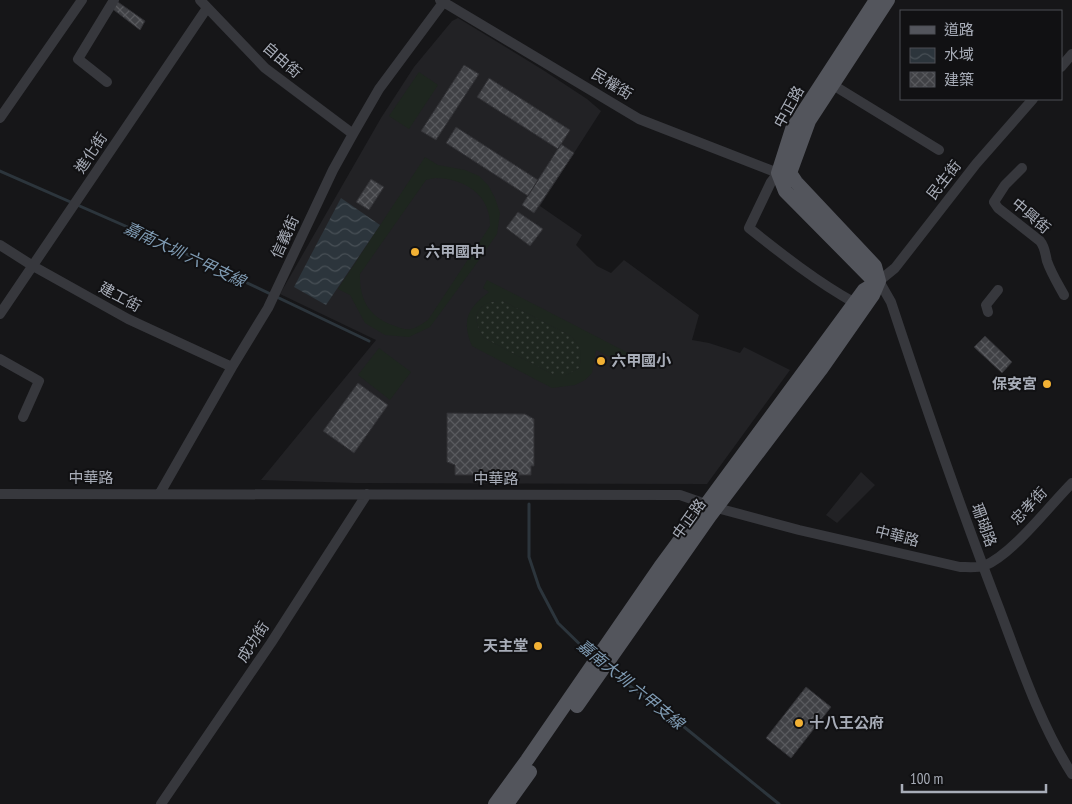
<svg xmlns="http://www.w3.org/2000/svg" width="1072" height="804" font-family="'PT Sans Narrow','Noto Sans TC',sans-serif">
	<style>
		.built { fill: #222225 }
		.grass { fill: url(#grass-dots) }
		.pitch { fill: #1e261f; fill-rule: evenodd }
		.water { fill: url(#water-waves) }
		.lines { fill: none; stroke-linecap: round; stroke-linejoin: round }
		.stream { stroke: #2c353c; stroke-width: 3 }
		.building { fill: url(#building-cross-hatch); stroke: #303034 }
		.minor { stroke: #37383d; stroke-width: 10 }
		.major { stroke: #53555c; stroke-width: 14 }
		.poi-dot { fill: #f2b134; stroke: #111113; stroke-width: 2 }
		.labels { text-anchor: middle; stroke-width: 4; stroke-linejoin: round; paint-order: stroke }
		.street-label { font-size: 15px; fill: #a8adb8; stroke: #111113 }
		.poi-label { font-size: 15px; font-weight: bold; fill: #a8adb8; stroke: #111113; text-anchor: start }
		.water-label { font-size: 16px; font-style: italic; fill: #7f9bb3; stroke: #111113 }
	</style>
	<defs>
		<pattern id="grass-dots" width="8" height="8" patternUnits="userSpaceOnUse" patternTransform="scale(1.25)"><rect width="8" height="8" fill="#1e261f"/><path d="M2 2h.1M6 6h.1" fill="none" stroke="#3c433d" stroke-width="1.8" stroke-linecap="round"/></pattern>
		<pattern id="water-waves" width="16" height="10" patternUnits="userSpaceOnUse" patternTransform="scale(1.25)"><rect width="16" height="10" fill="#2c353c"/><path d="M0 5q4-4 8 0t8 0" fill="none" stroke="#485056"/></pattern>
		<pattern id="building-cross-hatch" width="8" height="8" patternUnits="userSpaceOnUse" patternTransform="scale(1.25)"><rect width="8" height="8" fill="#404145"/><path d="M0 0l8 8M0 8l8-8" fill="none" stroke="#595a5e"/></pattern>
	</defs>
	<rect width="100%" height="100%" fill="#161618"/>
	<!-- built -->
	<path class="built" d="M458 18 543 70 587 99 601 111 540 206 582 235 576 245 597 266 611 273 624 260 699 315 692 340 709 343 740 353 744 347 790 370 707 484 355 483 261 480 376 340 280 294 381 118 414 67 452 21Z
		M861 472 875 485 837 523 826 515Z"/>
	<!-- grass -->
	<path class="grass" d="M496 301H503L571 336C582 346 583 355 579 368L565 376H556L484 338C473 322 472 305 496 301Z"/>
	<!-- pitch -->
	<path class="pitch" d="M419 72 438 85 409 129 389 116Z
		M425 157 438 165 465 170 479 176 488 185 495 198 500 213 497 234 474 267 430 327 409 337 385 335 365 323 350 295 338 289ZM435 178C464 178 491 195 490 226L428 320C423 323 417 328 411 329 405 330 400 328 395 326 370 318 359 300 360 274L426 180Z
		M487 280 632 355 626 365 596 350 592 373 585 380 575 385 552 388 472 346C461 320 468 308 489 292L483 288ZM496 301H503L571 336C581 346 583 355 579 368L565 376H556L484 338C473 322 472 305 496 301Z
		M379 348 411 372 390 400 358 375Z"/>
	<!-- water -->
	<path class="water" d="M341 198 380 225 326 305 294 287Z"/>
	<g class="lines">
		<!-- stream -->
		<path class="stream" d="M0 171 155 239 369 341
			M529 504V557L539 587 558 623 594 658
			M606 669 662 709 779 804"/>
	</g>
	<!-- building -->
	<path class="building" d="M115 0 145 21 140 30 110 7Z
		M464 65 479 74 436 140 421 131Z
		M489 78 570 130 558 149 477 97Z
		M456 127 538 180 528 196 446 143Z
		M561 144 574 153 534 213 522 205Z
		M371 179 384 187 369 210 356 202Z
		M518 212 543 229 530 246 506 228Z
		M985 336 1012 362 1002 373 974 347Z
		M358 383 388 405 354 453 323 431Z
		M447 413 525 414 534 419V466H531V475H455V465L447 462Z
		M806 687 831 707 791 758 766 738Z"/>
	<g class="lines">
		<!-- minor -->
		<path class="minor" d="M200 0 265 68 353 134
			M440 0 639 119 778 173H784
			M1061 67 1072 54
			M107 82 78 59 114 0
			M833 85 939 150
			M1033 99 976 164 895 268 879 281 891 302C925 405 960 507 999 608 1020 664 1040 724 1072 774
			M0 118 82 0
			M1022 168 1005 185 994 202 998 208 1040 241C1045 247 1045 253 1047 261 1051 273 1058 284 1064 295
			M778 173 771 182 749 228C783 255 817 282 855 303
			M0 245 33 266 128 319 232 367
			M988 312 986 305 998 290
			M0 314 207 8
			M0 359 39 381 23 417
			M160 493 232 367 268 308 333 170 353 134 379 89 445 0
			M0 494 680 495 717 508 799 530 960 567C967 567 977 568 984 566 1013 554 1049 506 1072 483
			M161 804 271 643 367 494"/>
		<!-- major -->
		<path class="major" d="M876 0 792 129 778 173 785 191 869 276 879 281
			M879 281 875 266 796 182 790 173 809 121 888 0
			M577 706 710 516 822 368 873 295 879 281
			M495 804 527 760 660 567 864 290 879 281
			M507 804 530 772"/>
	</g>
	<!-- markers -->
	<g class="poi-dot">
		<circle cx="415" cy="252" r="5"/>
		<circle cx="601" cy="361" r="5"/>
		<circle cx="1047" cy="384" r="5"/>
		<circle cx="538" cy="646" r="5"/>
		<circle cx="799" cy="723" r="5"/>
	</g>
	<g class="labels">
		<!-- street labels -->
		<g class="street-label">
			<text transform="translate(282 60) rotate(41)" y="5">自由街</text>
			<text transform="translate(612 84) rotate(31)" y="5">民權街</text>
			<text transform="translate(789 107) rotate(-61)" y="5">中正路</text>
			<text transform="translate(91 153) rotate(-56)" y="5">進化街</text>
			<text transform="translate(944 180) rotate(-52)" y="5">民生街</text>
			<text transform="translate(1031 216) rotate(40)" y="5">中興街</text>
			<text transform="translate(285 237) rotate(-65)" y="5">信義街</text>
			<text transform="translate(120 297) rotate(28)" y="5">建工街</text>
			<text x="91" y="483">中華路</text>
			<text x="496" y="484">中華路</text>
			<text transform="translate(1029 506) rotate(-47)" y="5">忠孝街</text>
			<text transform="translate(689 519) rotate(-54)" y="5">中正路</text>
			<text transform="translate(984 525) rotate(70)" y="5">珊瑚路</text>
			<text transform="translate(897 536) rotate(14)" y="5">中華路</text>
			<text transform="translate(253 642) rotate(-57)" y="5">成功街</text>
		</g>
		<!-- poi labels -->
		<g class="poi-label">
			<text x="425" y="257">六甲國中</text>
			<text x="611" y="366">六甲國小</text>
			<text x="1037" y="389" text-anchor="end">保安宮</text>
			<text x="528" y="651" text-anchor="end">天主堂</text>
			<text x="809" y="728">十八王公府</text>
		</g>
		<!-- water labels -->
		<g class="water-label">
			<text transform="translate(185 254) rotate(25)" y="6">嘉南大圳 六甲支線</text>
			<text transform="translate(631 684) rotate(39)" y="6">嘉南大圳 六甲支線</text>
		</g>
	</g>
	<!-- legend -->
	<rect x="900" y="10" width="162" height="90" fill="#111113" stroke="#4d4f55"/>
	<rect x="910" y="26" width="25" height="8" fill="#53555c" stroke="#4d4f55"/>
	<text x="944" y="35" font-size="15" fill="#a8adb8">道路</text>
	<rect x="910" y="48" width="25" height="15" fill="url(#water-waves)" stroke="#4d4f55"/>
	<text x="944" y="60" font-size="15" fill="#a8adb8">水域</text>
	<rect x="910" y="72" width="25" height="15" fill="url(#building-cross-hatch)" stroke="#4d4f55"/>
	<text x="944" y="85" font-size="15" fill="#a8adb8">建築</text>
	<!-- scale -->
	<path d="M902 784v8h144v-8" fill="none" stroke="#a8adb8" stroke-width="2.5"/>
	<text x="910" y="784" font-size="15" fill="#a8adb8" stroke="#111113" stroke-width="4" paint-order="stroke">100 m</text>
</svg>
